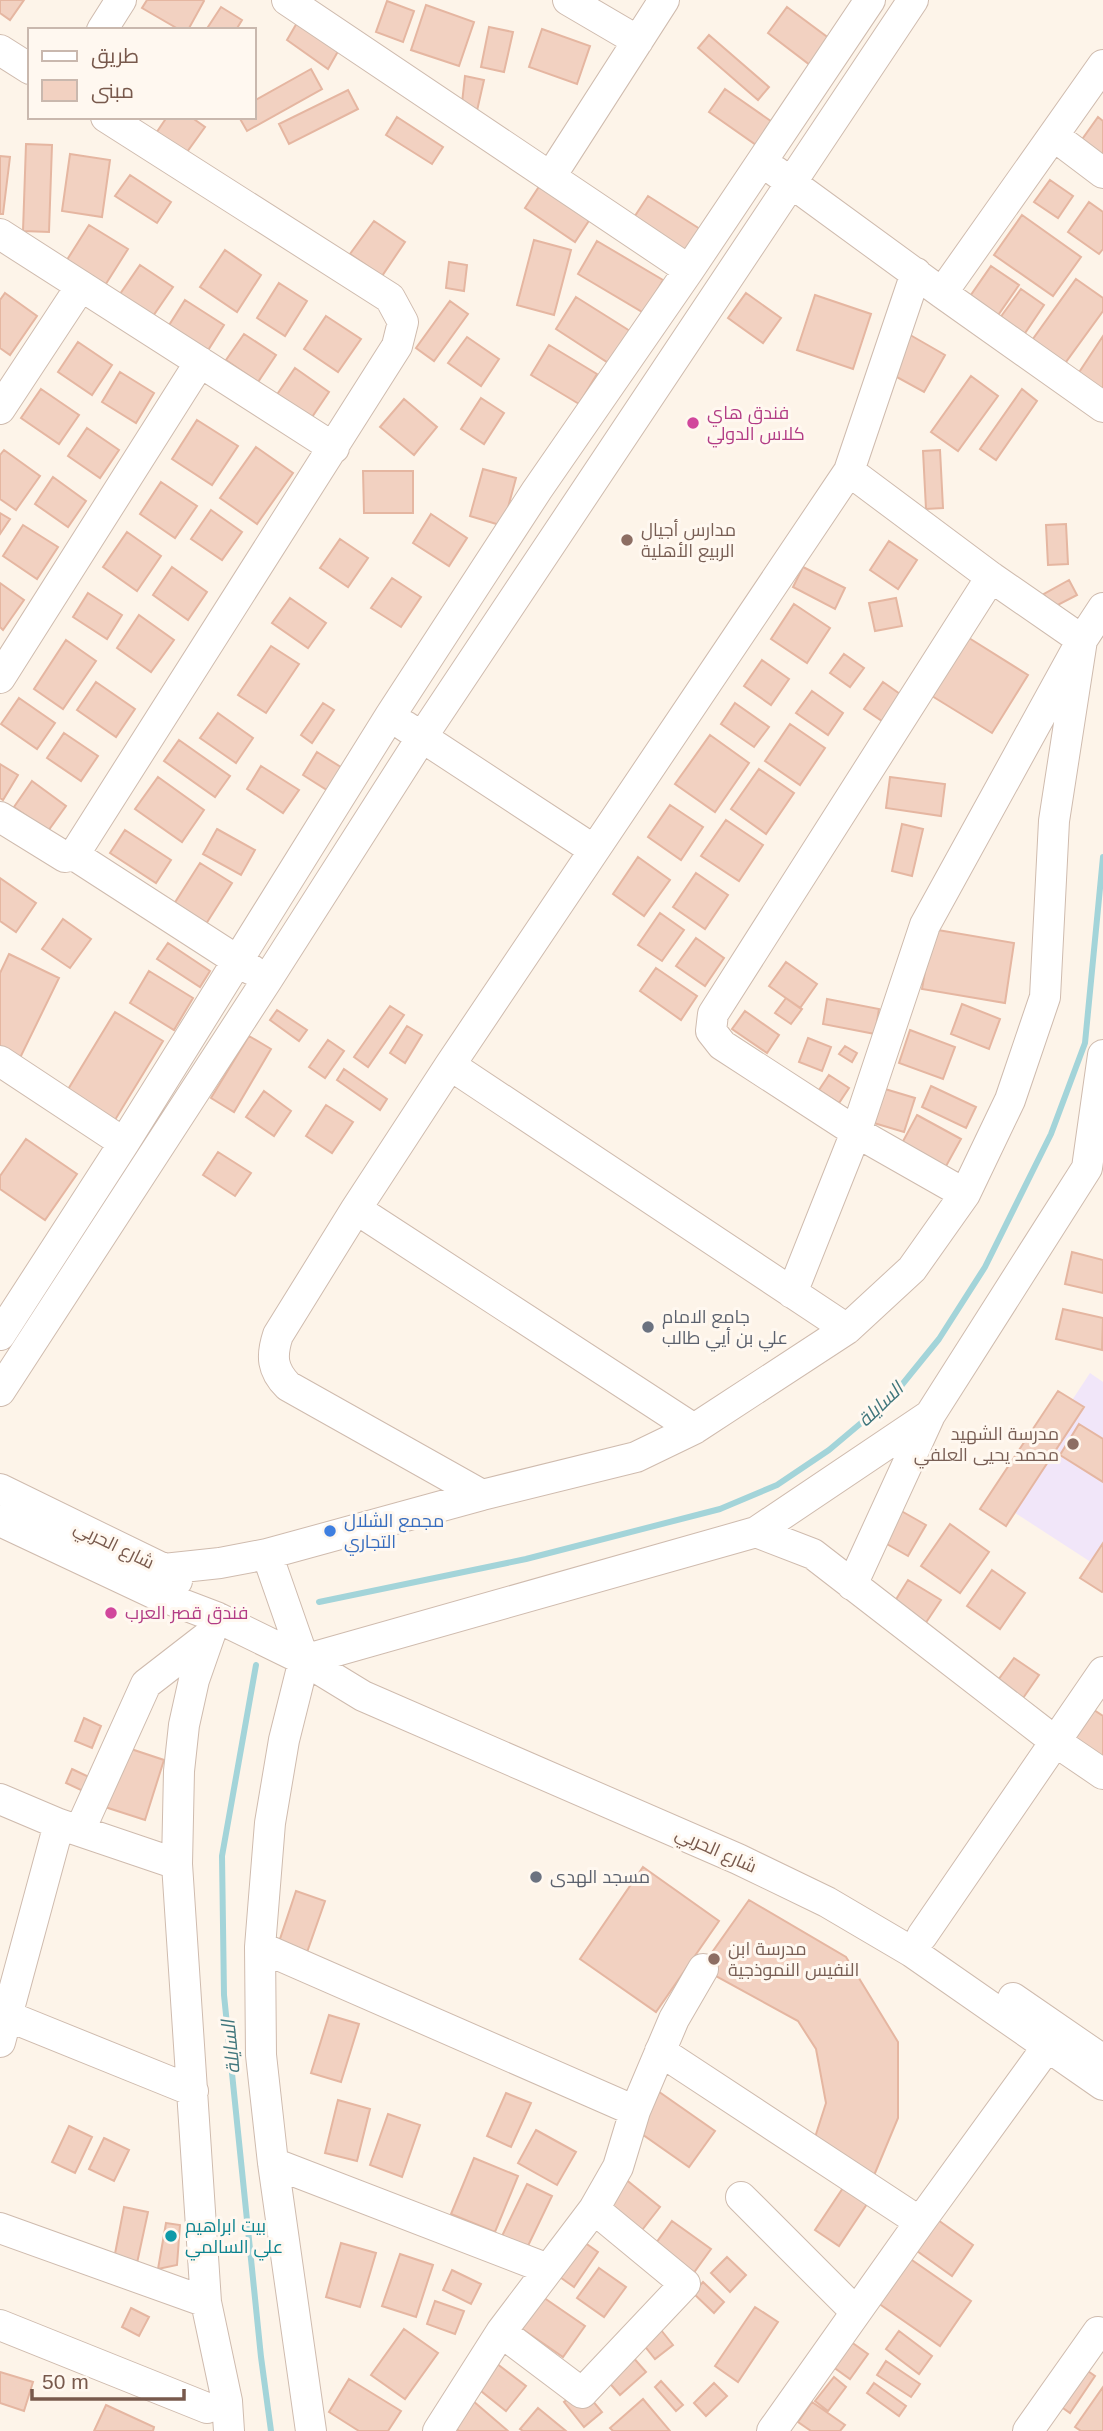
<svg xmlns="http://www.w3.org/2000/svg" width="1103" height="2431" font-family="Arial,Cairo,sans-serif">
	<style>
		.education { fill: #f1e6f9 }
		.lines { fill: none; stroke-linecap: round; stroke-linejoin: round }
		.stream { stroke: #a3d4d9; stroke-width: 6 }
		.building { fill: #f2d1c1; stroke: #e5b6a1; stroke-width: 2 }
		.minor-casing { stroke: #cfbbae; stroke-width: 32 }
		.minor { stroke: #fff; stroke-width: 30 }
		.hotel-dot { fill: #d1479c; stroke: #fff8f0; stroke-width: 2.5 }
		.education-dot { fill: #8d6e63; stroke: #fff8f0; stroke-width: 2.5 }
		.worship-dot { fill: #6b7280; stroke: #fff8f0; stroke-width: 2.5 }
		.shop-dot { fill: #3f7fe0; stroke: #fff8f0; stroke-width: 2.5 }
		.culture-dot { fill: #0f9aa8; stroke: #fff8f0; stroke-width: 2.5 }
		.labels { text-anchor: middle; stroke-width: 6; stroke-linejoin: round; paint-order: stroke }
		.hotel-label { font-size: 18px; fill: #b23c85; stroke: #fff8f0; text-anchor: start }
		.education-label { font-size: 18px; fill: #785e54; stroke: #fff8f0; text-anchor: start }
		.worship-label { font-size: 18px; fill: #5b616d; stroke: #fff8f0; text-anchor: start }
		.shop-label { font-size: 18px; fill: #366cbe; stroke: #fff8f0; text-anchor: start }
		.street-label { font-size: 18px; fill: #78594c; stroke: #fff8f0 }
		.culture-label { font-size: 18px; fill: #0d838f; stroke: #fff8f0; text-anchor: start }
		.water-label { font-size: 19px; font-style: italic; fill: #40767c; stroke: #fff8f0 }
	</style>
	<rect width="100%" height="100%" fill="#fdf4e9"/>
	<!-- education -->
	<path class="education" d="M1090 1373 1103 1382V1570L1003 1505Z"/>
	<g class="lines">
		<!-- stream -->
		<path class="stream" d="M319 1602 526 1559 720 1509 777 1485 829 1450 892 1397 939 1339 985 1267 1051 1134 1085 1043 1103 857
			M256 1665 222 1856 224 1995 261 2357 271 2431"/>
	</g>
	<!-- building -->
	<path class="building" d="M0 0H24L10 20 0 13Z
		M147 0H203L204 1 188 30H180L142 8Z
		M387 1 414 11 403 42 376 32Z
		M426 5 474 22 459 66 411 50Z
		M221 7 242 20 236 30H206Z
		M787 7 830 39 810 65 768 33Z
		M301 16 341 46 328 69 287 40Z
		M489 27 513 32 504 72 481 67Z
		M542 29 590 46 577 84 529 67Z
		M709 35 769 87 758 100 698 48Z
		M311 69 322 89 247 131 239 117H254V101Z
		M465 76 484 80 476 115 461 112Z
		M725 89 775 124 759 147 709 112Z
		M348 90 358 109 289 144 279 124Z
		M167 117H191L205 127 179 163 150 142Z
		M397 117 443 147 432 164 386 135Z
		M1098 117 1103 121V163L1078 145Z
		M26 144 52 145 49 232 23 231Z
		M70 154 110 160 102 217 62 211Z
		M0 156 10 157 3 214H0Z
		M130 175 171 202 157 223 115 196Z
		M544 179 594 213 575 242 525 208Z
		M1050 180 1073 196 1058 218 1034 202Z
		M648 196 700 229 684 256 631 222Z
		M1089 202 1103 212V249L1099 254 1068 232Z
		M1022 215 1081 257 1053 296 994 255Z
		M374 221 405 242 382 276 350 254Z
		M89 225 128 249 104 287 65 263Z
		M534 240 571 250 554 315 517 305Z
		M597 241 663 280 644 313 578 274Z
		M225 250 261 275 237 312 200 287Z
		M449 262 467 265 464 291 446 288Z
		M140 265 173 287 153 316 120 294Z
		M991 266 1019 285 994 321 966 302Z
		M1076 279 1103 298V311L1063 366 1030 343Z
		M279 283 307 301 285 336 257 318Z
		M1021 289 1044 305 1021 339 997 322Z
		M5 293 37 316 10 355 0 348V300Z
		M746 293 781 318 763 343 728 318Z
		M815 295 871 314 853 369 797 350Z
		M576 297 630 331 610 364 556 329Z
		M185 300 224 325 205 355 166 330Z
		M450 301 468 314 434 361 416 348Z
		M326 316 361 339 338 372 304 349Z
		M905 332 945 355 924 392 884 370Z
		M244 334 276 355 258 382 226 360Z
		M1103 336V398L1074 380Z
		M467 337 499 359 481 386 448 363Z
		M78 342 112 365 92 395 58 372Z
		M549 345 597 374 579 404 531 375Z
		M295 368 329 392 310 420 276 396Z
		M120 372 154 393 136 423 102 402Z
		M971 376 998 396 958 451 931 432Z
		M41 389 79 415 59 444 21 418Z
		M1022 389 1037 401 996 460 980 449Z
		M481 398 504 413 484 444 461 429Z
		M404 399 437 427 414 455 380 427Z
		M197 420 238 446 212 485 172 459Z
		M87 428 119 450 100 478 68 456Z
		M256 447 293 473 257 524 220 498Z
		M4 450 40 476 16 510 0 499V455Z
		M940 450 943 508 926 509 923 451Z
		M483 469 516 478 503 526 470 516Z
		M363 471H413V513H364Z
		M53 477 86 501 68 527 35 504Z
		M161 482 197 506 175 538 140 514Z
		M211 510 242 532 222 560 191 539Z
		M0 513 10 519 0 534Z
		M431 514 467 538 449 566 413 543Z
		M1066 524 1068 564 1048 565 1046 525Z
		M23 525 58 547 37 579 3 556Z
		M127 532 161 556 137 591 103 567Z
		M340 539 368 558 348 587 320 568Z
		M889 541 917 560 898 589 870 570Z
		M172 567 207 592 188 620 153 595Z
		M803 567 845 588 835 609 793 587Z
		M392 578 421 597 401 627 371 608Z
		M1069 580 1077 595 1052 608 1044 594Z
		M0 583 24 600 3 630 0 627Z
		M88 593 122 615 107 639 73 617Z
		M290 598 326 623 308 648 272 623Z
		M896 598 902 626 875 631 869 603Z
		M794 604 830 628 807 663 771 639Z
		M139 615 174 640 151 672 117 648Z
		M969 638 1028 675 992 733 932 696Z
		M66 640 96 661 63 709 34 689Z
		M271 646 299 664 266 713 238 695Z
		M844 654 864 668 850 687 830 673Z
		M762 660 789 679 771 705 744 686Z
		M96 682 135 709 116 737 77 710Z
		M883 682 900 694 882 721 864 709Z
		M812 691 843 713 828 735 796 713Z
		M19 698 55 723 37 749 1 724Z
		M323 703 334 710 312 743 301 735Z
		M735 703 769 727 754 747 721 724Z
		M218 713 253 738 236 763 200 738Z
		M790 724 825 748 800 785 765 761Z
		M64 733 98 756 81 781 47 758Z
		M710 735 749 763 715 812 675 784Z
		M179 740 230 776 215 797 164 761Z
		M317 752 344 769 330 792 303 775Z
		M0 764 18 775 3 800 0 798Z
		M261 766 299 790 283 813 247 789Z
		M759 769 794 793 766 834 731 809Z
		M158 777 204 810 182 842 135 809Z
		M890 777 945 784 941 816 886 808Z
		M32 781 66 806 48 831 14 807Z
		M670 805 703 827 681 860 648 837Z
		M726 820 763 845 739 881 701 856Z
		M902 824 923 829 912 876 892 871Z
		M217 829 255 850 241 875 203 854Z
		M125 830 171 860 156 883 110 853Z
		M638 857 670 880 644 916 613 894Z
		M200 863 232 883 206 924 174 904Z
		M696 873 728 895 705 929 673 907Z
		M0 878 36 903 16 932 0 921Z
		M660 913 684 930 662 961 638 945Z
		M63 919 91 939 70 968 42 949Z
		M932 929 1014 943 1005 1003 922 989Z
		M696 938 724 958 705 986 676 966Z
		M168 943 210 971 200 987 157 959Z
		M9 954 59 978 19 1060 0 1051V973Z
		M786 962 817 984 800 1008 769 986Z
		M656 968 697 996 681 1020 640 991Z
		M149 971 193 998 174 1030 130 1003Z
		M786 998 802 1009 791 1024 775 1013Z
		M827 999 879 1009 875 1034 823 1024Z
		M962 1004 1000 1019 989 1049 951 1034Z
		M390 1006 404 1015 368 1067 354 1057Z
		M277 1010 307 1030 299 1041 270 1020Z
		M745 1011 779 1035 767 1053 732 1029Z
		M115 1012 163 1041 115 1120 67 1091Z
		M407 1026 422 1035 405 1063 390 1053Z
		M910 1030 955 1047 943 1079 899 1063Z
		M249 1036 271 1049 234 1112 211 1098Z
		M808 1038 831 1047 822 1071 799 1062Z
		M328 1040 344 1051 325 1078 309 1067Z
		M845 1046 857 1053 852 1062 839 1054Z
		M344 1069 387 1099 380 1110 337 1080Z
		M829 1075 849 1088 839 1103 819 1090Z
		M931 1086 976 1107 966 1128 922 1107Z
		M885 1089 915 1098 904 1132 874 1123Z
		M264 1091 291 1111 274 1136 246 1117Z
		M326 1105 353 1122 332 1153 306 1136Z
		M917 1115 961 1139 945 1168 901 1145Z
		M26 1139 77 1174 45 1220 0 1189V1176Z
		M218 1152 251 1173 235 1196 203 1175Z
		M1072 1252 1103 1260V1293L1065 1284Z
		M1063 1309 1103 1318 1102 1350 1056 1339Z
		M1058 1391 1084 1407 1006 1526 980 1509Z
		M1079 1424 1103 1439V1482L1060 1455Z
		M896 1508 926 1525 908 1556 878 1539Z
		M950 1524 989 1552 960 1593 921 1566Z
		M1103 1543V1591L1102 1592 1080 1578Z
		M992 1570 1025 1593 1000 1629 967 1606Z
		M908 1580 941 1600 919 1633 887 1614Z
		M1014 1658 1039 1675 1019 1704 993 1687Z
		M1088 1706 1103 1716V1763L1064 1742Z
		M84 1718 101 1726 92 1748 75 1741Z
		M122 1746 164 1760 145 1820 102 1806Z
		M72 1769 89 1777 83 1791 66 1783Z
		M643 1867 719 1921 656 2012 580 1959Z
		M296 1891 325 1901 305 1958 277 1948Z
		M749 1900 846 1957 898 2042V2118L870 2185 810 2153 826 2103 816 2049 798 2021 701 1968Z
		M329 2015 359 2024 341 2082 311 2073Z
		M645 2082 715 2131 689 2167 619 2118Z
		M506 2093 531 2103 511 2147 487 2136Z
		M338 2100 370 2109 357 2161 325 2153Z
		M388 2114 420 2125 402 2177 370 2165Z
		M69 2126 92 2137 75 2173 52 2162Z
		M536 2130 576 2152 557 2185 518 2163Z
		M104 2138 129 2150 114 2181 89 2169Z
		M474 2158 518 2176 495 2232 451 2214Z
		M619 2174 660 2207 642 2230 600 2197Z
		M847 2182 871 2198 839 2246 815 2230Z
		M527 2184 552 2196 527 2248 502 2236Z
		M124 2207 148 2212 137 2263 114 2259Z
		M938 2220 973 2245 952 2276 917 2251Z
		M672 2221 711 2249 690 2278 651 2250Z
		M166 2223 180 2225 177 2265 158 2269Z
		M574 2235 598 2252 574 2287 550 2270Z
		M341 2243 376 2253 360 2307 326 2297Z
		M400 2254 433 2265 416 2317 382 2306Z
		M727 2257 746 2275 730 2292 711 2273Z
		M909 2258 971 2301 940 2346 878 2303Z
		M599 2268 626 2287 604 2317 577 2298Z
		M452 2270 481 2284 471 2304 443 2290Z
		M703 2282 724 2302 714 2313 693 2293Z
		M537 2293 585 2326 563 2357 515 2324Z
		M435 2301 464 2311 455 2334 427 2324Z
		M755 2307 778 2322 738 2382 715 2366Z
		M131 2308 149 2317 139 2336 122 2327Z
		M404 2329 438 2353 405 2399 371 2375Z
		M661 2330 673 2345 655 2359 643 2344Z
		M899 2331 932 2356 919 2374 886 2349Z
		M847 2339 868 2354 850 2379 829 2364Z
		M624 2347 646 2372 620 2395 598 2370Z
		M1072 2360 1095 2376 1070 2413 1046 2396Z
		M886 2361 920 2384 911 2397 877 2375Z
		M496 2363 526 2386 506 2411 476 2387Z
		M0 2372 33 2382 24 2411 0 2403Z
		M834 2377 846 2387 828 2411 815 2401Z
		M349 2379 401 2411 388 2431H359L329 2412Z
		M661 2381 683 2405 676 2411 655 2387Z
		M714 2383 727 2396 706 2416 694 2403Z
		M874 2383 906 2406 899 2416 867 2393Z
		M1103 2387V2431H1081L1075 2427Z
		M582 2388 602 2412 584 2427 564 2402Z
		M465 2394 508 2431H459L444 2419Z
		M643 2399 670 2431H613L610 2428Z
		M812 2402 845 2425 840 2431H811L798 2422Z
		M106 2405 154 2427 153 2431H94Z
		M538 2408 566 2431H523L520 2429Z"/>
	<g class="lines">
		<defs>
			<path id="minor" d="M287 0 689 270
				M568 0 638 41
				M102 30 121 0
				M0 50 30 69
				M1054 136 1103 173
				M775 171 942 293 1103 407
				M551 176 664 0
				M0 234 334 448
				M942 293 1103 65
				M0 409 81 286
				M0 678 200 362
				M405 726 594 850
				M0 817 65 857 74 855 397 346 403 322 390 298 106 117
				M74 855 252 970
				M0 1061 124 1143
				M450 1065 847 1329
				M965 1194 856 1132 722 1045 711 1031 713 1014 991 577
				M356 1209 694 1429
				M792 1293 856 1132 925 925 1082 640 991 577 849 471
				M0 1335 124 1143 390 716 537 490 689 270 870 0
				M0 1391 267 980 422 737 913 0
				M0 1489 164 1569 177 1581
				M482 1495 288 1386C272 1370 271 1356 278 1335L356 1209 450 1065 849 471 916 273
				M0 1521 153 1593 216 1617 304 1660 363 1696 738 1859 827 1902 912 1952 1103 2085
				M756 1532 813 1554 1056 1742 1103 1774
				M267 1554 304 1660 284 1740 270 1823 260 1947 261 2055 273 2163 311 2431
				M164 1569 220 1563 267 1554 482 1495 636 1457 694 1429 847 1329 912 1269 965 1194 1010 1100 1045 997 1054 821 1082 640 1103 608
				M852 1585 930 1415
				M216 1617 194 1680 184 1725 179 1771 177 1864 206 2302 227 2401 229 2431
				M304 1660 756 1532 930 1415 1087 1168 1103 1055
				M0 1799 59 1824 177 1864
				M80 1830 146 1684 208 1636
				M922 1936 1103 1672
				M260 1947 635 2111
				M1013 1998 1103 2060
				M0 2013 193 2091
				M0 2042 59 1824
				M660 2051 920 2222
				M273 2163 548 2269
				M741 2197 856 2312
				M0 2228 206 2302
				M0 2325 207 2408
				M501 2332 582 2393 685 2284 594 2209
				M438 2431 501 2332 594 2209 618 2167 635 2111 674 2019 703 1969
				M772 2431 920 2222 1047 2047
				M1028 2431 1098 2332 1103 2335"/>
		</defs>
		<!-- minor casing -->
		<use href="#minor" class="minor-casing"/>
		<!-- minor -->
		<use href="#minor" class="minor"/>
	</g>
	<!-- markers -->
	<g class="hotel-dot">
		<circle cx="693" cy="423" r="7"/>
		<circle cx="111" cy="1613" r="7"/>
	</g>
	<g class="education-dot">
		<circle cx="627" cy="540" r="7"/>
		<circle cx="1073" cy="1444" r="7"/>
		<circle cx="714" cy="1959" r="7"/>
	</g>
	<g class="worship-dot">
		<circle cx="648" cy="1327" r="7"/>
		<circle cx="536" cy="1877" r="7"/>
	</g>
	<circle class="shop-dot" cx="330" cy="1531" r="7"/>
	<circle class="culture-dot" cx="171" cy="2236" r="7"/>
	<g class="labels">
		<!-- hotel labels -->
		<g class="hotel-label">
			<text x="707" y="419">فندق هاي<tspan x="707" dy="21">كلاس الدولي</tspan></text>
			<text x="125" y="1619">فندق قصر العرب</text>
		</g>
		<!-- education labels -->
		<g class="education-label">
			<text x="641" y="536">مدارس أجيال<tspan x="641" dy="21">الربيع الأهلية</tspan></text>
			<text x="1059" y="1440" text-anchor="end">مدرسة الشهيد<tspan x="1059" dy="21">محمد يحيى العلفي</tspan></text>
			<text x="728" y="1955">مدرسة ابن<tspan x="728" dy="21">النفيس النموذجية</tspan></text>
		</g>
		<!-- worship labels -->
		<g class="worship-label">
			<text x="662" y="1323">جامع الامام<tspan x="662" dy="21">علي بن أيي طالب</tspan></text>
			<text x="550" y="1883">مسجد الهدى</text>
		</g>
		<!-- shop labels -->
		<g class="shop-label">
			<text x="344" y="1527">مجمع الشلال<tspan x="344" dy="21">التجاري</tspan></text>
		</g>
		<!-- street labels -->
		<g class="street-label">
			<text transform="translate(114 1545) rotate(26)" y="6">شارع الحربي</text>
			<text transform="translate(716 1850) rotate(24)" y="6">شارع الحربي</text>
		</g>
		<!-- culture labels -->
		<g class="culture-label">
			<text x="185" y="2232">بيت ابراهيم<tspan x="185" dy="21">علي السالمي</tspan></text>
		</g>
		<!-- water labels -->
		<g class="water-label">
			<text transform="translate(880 1404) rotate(-44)" y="7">السايلة</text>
			<text transform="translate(230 2047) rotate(-96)" y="7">السايلة</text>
		</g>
	</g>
	<!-- legend -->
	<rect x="28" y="28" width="228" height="91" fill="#fff8f0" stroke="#c9b8ae" stroke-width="2"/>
	<rect x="42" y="51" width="35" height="10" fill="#ffffff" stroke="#c9b8ae" stroke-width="2"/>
	<text x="91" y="63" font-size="21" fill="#78594c">طريق</text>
	<rect x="42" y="80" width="35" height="21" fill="#f2d1c1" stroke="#c9b8ae" stroke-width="2"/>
	<text x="91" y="98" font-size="21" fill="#78594c">مبنى</text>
	<!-- scale -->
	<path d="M32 2389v10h152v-10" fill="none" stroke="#78594c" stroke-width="3.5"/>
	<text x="42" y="2389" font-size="21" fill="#78594c" stroke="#fff8f0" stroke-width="5" paint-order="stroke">50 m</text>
</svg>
